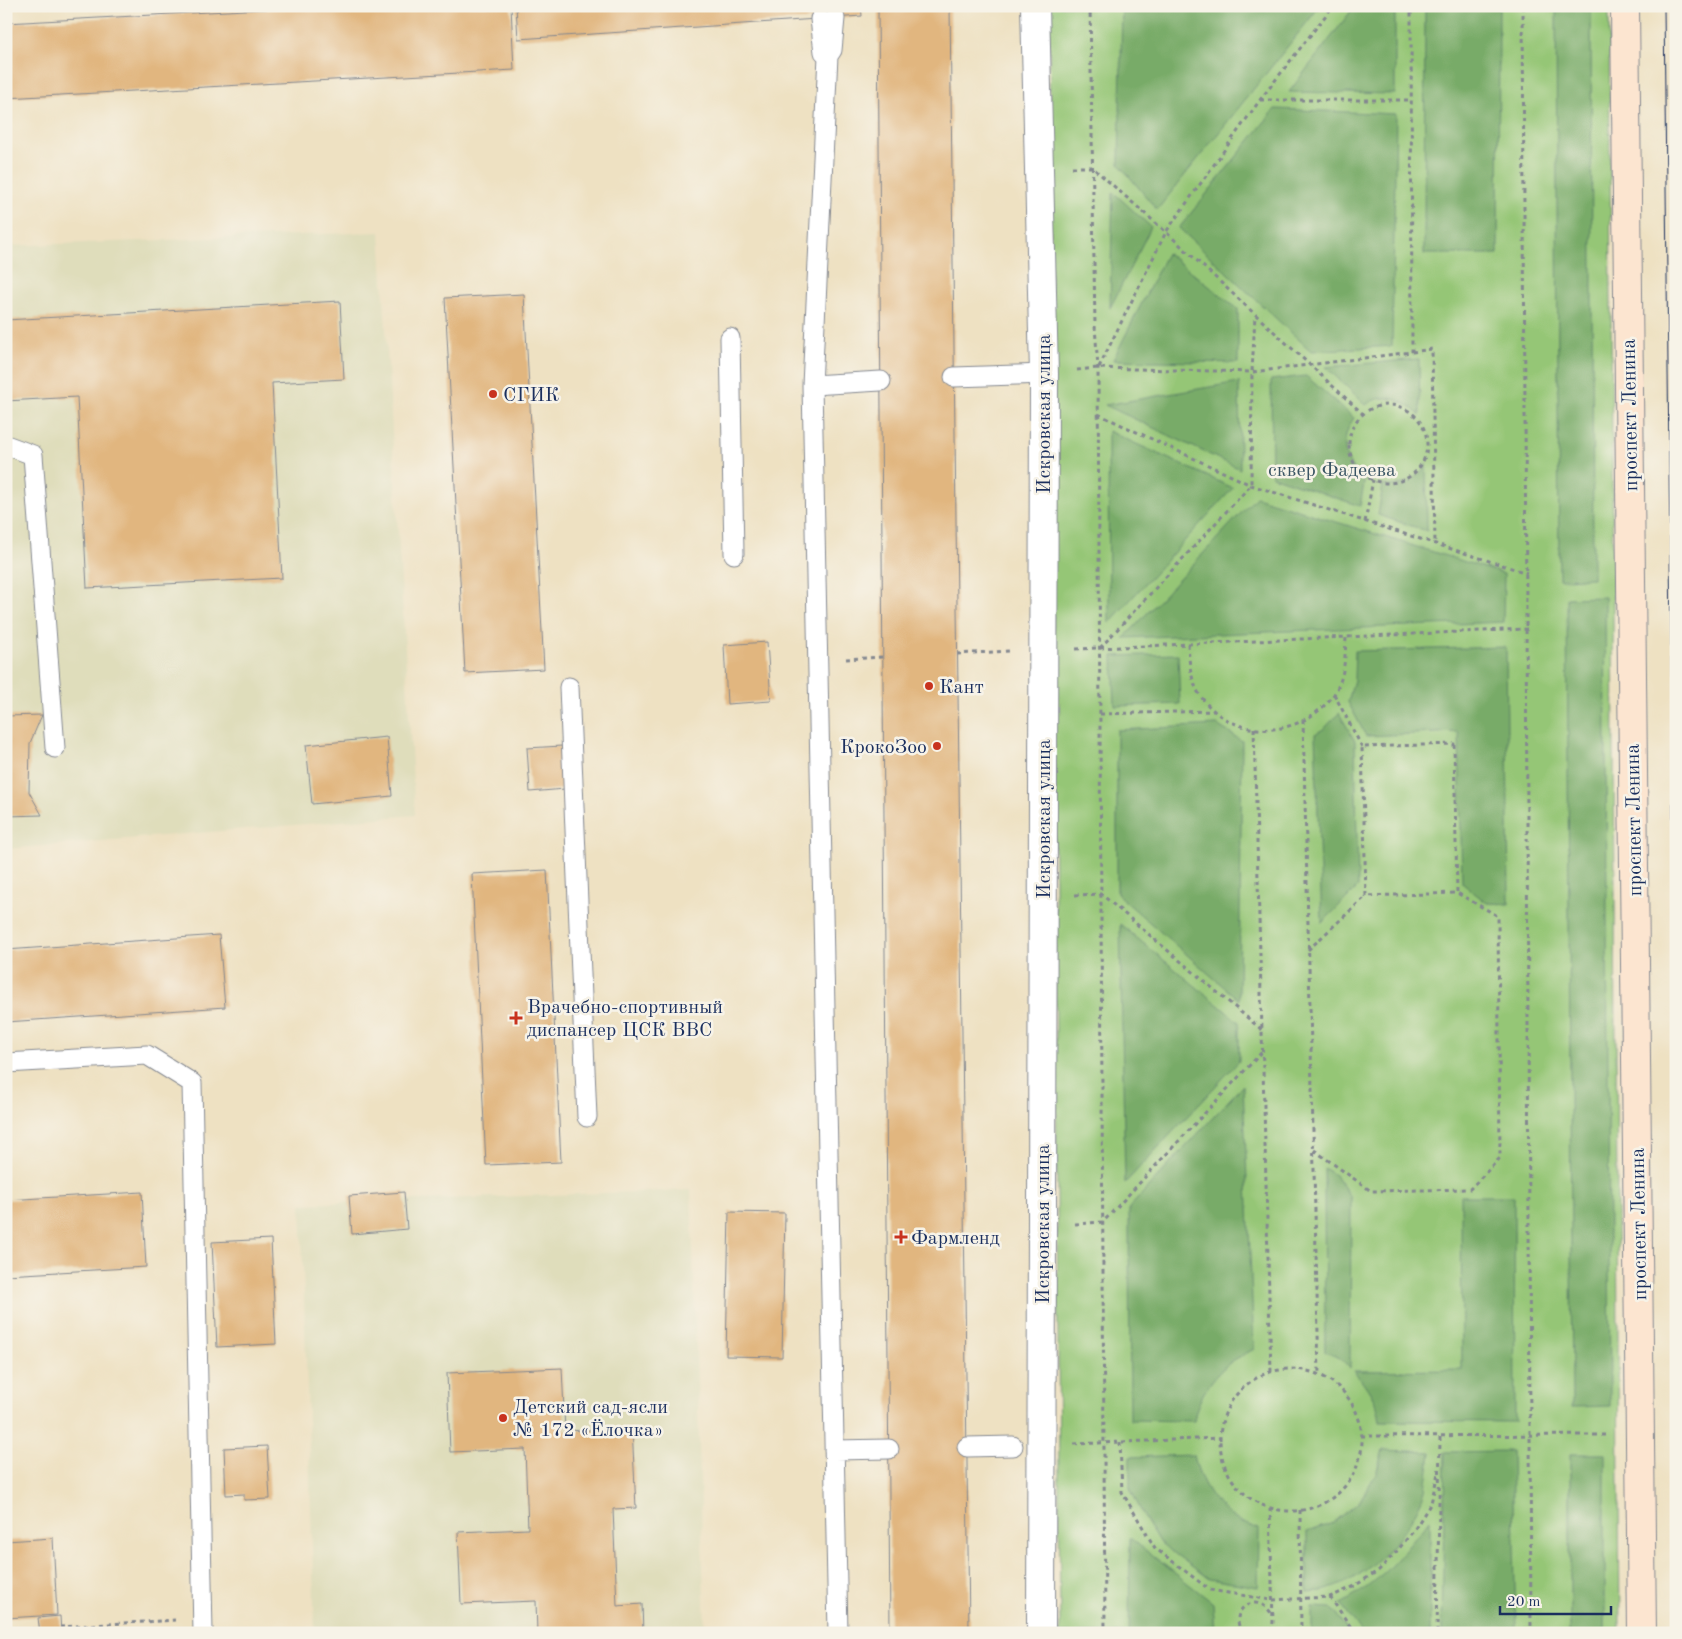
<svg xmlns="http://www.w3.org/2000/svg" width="1682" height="1639" font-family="'Old Standard TT',serif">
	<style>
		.built { fill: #dfddbb }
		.green { fill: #95c676; stroke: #587a6a }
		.forest { fill: #78ab67; stroke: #4a6d62 }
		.building { fill: #e1b67f }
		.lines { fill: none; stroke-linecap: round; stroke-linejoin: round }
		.lane-casing { stroke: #848890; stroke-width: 21 }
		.street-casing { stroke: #848890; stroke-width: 30 }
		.secondary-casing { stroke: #848890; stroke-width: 30 }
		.path { stroke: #848890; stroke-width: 3; stroke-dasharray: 4 4; stroke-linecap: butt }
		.lane { stroke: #fff; stroke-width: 19 }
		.street { stroke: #fff; stroke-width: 28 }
		.secondary { stroke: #fce5d0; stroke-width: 28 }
		.tram { stroke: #1b2f5e; stroke-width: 1 }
		.poi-dot { fill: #c8321e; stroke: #f7f3e8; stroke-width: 2 }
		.labels { text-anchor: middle; stroke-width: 5; stroke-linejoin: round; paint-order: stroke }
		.poi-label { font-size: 20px; fill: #1b2f5e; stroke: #f7f3e8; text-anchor: start }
		.street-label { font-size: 20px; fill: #1b2f5e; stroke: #f7f3e8 }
		.park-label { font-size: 20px; fill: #3a5564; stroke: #f7f3e8 }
	</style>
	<rect width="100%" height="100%" fill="#f7f3e8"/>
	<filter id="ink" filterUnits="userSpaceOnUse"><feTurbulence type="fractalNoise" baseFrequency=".02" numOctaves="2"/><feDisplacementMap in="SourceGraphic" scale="10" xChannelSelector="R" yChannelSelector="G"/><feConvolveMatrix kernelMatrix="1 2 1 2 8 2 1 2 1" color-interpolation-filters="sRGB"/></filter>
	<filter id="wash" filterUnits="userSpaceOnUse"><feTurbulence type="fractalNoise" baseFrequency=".0096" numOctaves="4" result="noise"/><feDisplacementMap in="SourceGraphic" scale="20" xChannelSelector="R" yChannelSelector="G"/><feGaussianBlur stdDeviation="1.12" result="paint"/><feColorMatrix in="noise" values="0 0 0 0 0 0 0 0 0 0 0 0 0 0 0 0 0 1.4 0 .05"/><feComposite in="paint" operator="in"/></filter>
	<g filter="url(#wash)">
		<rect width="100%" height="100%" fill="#eee1c2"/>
		<!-- built -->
		<path class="built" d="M380 232 415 815 6 849V246Z
			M691 1190 705 1633H315L301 1204Z"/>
		<!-- green -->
		<path class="green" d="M1049 6H1609L1620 1633H1060Z"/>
		<!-- forest -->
		<path class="forest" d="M1122 6H1320L1157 210 1119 164Z
			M1355 6H1395V94L1289 92Z
			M1425 6H1499L1498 254H1424Z
			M1556 6H1591L1593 578 1559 579Z
			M1275 109 1396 114 1392 346 1311 351 1179 228Z
			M1113 192 1151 227 1110 308Z
			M1167 253 1238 309V363L1113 360Z
			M1419 359 1420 416C1407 402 1384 390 1366 405L1326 367Z
			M1306 376 1354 418C1339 438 1342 466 1365 478L1360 506 1272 476 1271 380Z
			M1239 382 1240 469 1105 405Z
			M1108 431 1233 488 1109 623Z
			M1426 464 1427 531 1378 515 1383 485C1401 488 1418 480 1426 464Z
			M1256 497 1504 574 1503 622 1124 638Z
			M1605 597 1610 1406 1572 1407 1567 598Z
			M1506 647 1509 904 1487 903 1462 883 1459 732 1366 736 1348 702 1354 680 1355 651Z
			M1178 654 1180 704 1115 706 1113 656Z
			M1339 713 1355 741 1358 887 1322 923 1315 734 1325 728Z
			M1217 725 1242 741 1239 1000 1117 894V730Z
			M1120 924 1239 1022V1061L1125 1183Z
			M1243 1085 1254 1349C1246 1354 1235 1358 1227 1365 1211 1379 1197 1399 1194 1421L1130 1420 1129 1208Z
			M1324 1168 1335 1175 1351 1197 1350 1368 1340 1358 1325 1352Z
			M1461 1196H1514L1515 1422 1380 1421C1378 1402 1367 1386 1354 1371L1462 1370Z
			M1383 1450 1431 1452C1429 1468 1428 1487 1421 1501 1404 1539 1370 1576 1329 1589 1323 1592 1314 1591 1307 1592V1532L1333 1523 1359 1502 1376 1474Z
			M1512 1451 1516 1633H1442L1445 1452Z
			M1570 1454H1605V1633H1570Z
			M1194 1455C1199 1481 1214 1505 1237 1520 1243 1524 1252 1526 1259 1529L1258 1587 1209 1579 1159 1542 1144 1517 1130 1488V1457Z
			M1430 1519V1633H1362L1341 1604C1381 1582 1402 1555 1430 1519Z
			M1130 1538 1213 1603 1215 1633H1129Z
			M1312 1607 1332 1608 1349 1633H1312Z"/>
		<g id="blocks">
			<!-- building -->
			<path class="building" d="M319 6H511L514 70 6 98V23Z
				M516 6H861L862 16 518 39Z
				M878 6H950L969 1633H890Z
				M524 294 544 669 465 673 445 298Z
				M340 301 344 379 272 383 282 578 87 588 77 397 6 401V320Z
				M767 642 771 701 727 704 724 645Z
				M42 715 30 743 29 792 42 815 6 816V716Z
				M387 737 392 796 312 804 306 745Z
				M562 746 565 789 530 792 527 748Z
				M547 870 561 1162 486 1165 472 874Z
				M219 935 225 1007 6 1022V950Z
				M142 1192 146 1267 6 1275V1200Z
				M404 1192 407 1229 352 1234 349 1196Z
				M729 1212 785 1213 782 1357 726 1356Z
				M271 1239 276 1344 217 1347 212 1242Z
				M562 1368 565 1431 632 1428 636 1508 613 1509 617 1606 642 1604 643 1633H537L536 1601 461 1604 458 1532 528 1529 525 1449 450 1452 447 1373Z
				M267 1446 270 1499 244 1500V1494L226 1495 224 1448Z
				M53 1538 57 1615 6 1618V1541Z
				M60 1616 61 1633H40L38 1618Z"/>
		</g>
	</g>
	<g filter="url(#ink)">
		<use href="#blocks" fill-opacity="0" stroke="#848890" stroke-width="1"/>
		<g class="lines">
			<defs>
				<path id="lane" d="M835 18 832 50 828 56 812 385 838 1633
					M820 19 824 52
					M730 338 734 554
					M954 377 1044 374
					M812 385 881 381
					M6 445 33 455 55 748
					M569 687 587 1117
					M6 1063 147 1055 192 1083 203 1633
					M967 1447 1013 1446
					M834 1450 889 1449"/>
				<path id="street" d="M1035 6 1044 374 1041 1633"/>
				<path id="secondary" d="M1625 6 1642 1633"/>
			</defs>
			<!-- lane casing -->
			<use href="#lane" class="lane-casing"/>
			<!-- street casing -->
			<use href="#street" class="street-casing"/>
			<!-- secondary casing -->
			<use href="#secondary" class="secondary-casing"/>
			<!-- path -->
			<path class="path" d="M1090 6 1095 326 1098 368 1105 1633
				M1523 6 1531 1633
				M1260 100H1412
				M1072 167H1092L1166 232 1363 414
				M1412 352 1432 349 1435 544
				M1099 367 1166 232 1260 100 1333 6
				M1077 370 1098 368 1252 372 1412 352 1411 6
				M1349 444a39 39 0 1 1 78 0a39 39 0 1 1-78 0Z
				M1098 414 1251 485 1527 573
				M1365 522 1373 480
				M1188 644C1189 660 1190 677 1198 692 1229 743 1302 740 1334 694 1345 677 1345 657 1346 638
				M1100 648 1251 485 1252 372 1255 316
				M1076 649 1527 629
				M957 654 1009 651
				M846 659 883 657
				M1334 694 1362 747
				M1100 714 1214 711
				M1303 720 1319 1375
				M1254 728 1271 1372
				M1454 744 1457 893 1366 896 1362 747Z
				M1075 895 1101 894 1262 1030
				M1308 950 1366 896
				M1314 1150 1371 1191 1470 1189 1500 1158 1498 916 1457 893
				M1075 1224 1103 1222 1262 1052
				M1220 1440a71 71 0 1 1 142 0a71 71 0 1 1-142 0Z
				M1361 1436 1606 1435
				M1120 1442 1122 1492 1155 1548 1210 1590 1271 1600 1330 1597 1353 1587 1379 1570 1397 1551 1414 1530 1431 1503 1439 1469
				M1074 1444 1220 1438
				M1270 1508 1273 1622 1271 1633
				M1300 1510 1301 1633
				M1330 1597 1355 1633
				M60 1627 175 1620
				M6 1631 39 1629
				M1243 1633C1226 1611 1256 1590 1271 1613
				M1437 1633 1440 1437"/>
			<!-- lane -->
			<use href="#lane" class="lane"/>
			<!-- street -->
			<use href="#street" class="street"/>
			<!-- secondary -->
			<use href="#secondary" class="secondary"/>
			<!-- tram -->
			<path class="tram" d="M1664 6 1676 1092"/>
		</g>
	</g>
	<!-- markers -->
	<g class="poi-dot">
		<circle cx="493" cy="394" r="5"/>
		<circle cx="929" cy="686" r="5"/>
		<circle cx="937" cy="746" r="5"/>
		<path d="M513.5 1010.5h5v5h5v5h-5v5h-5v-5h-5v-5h5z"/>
		<path d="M898.5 1229.5h5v5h5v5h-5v5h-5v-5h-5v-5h5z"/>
		<circle cx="503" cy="1418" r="5"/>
	</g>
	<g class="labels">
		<!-- poi labels -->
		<g class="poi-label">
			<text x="503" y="401">СГИК</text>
			<text x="939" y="693">Кант</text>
			<text x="927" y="753" text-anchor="end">КрокоЗоо</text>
			<text x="527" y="1013">Врачебно-спортивный<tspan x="527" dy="23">диспансер ЦСК ВВС</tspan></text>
			<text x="911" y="1244">Фармленд</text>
			<text x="513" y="1413">Детский сад-ясли<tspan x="513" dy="23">№ 172 «Ёлочка»</tspan></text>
		</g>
		<!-- street labels -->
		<g class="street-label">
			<text transform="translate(1043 414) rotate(-90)" y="7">Искровская улица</text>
			<text transform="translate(1629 415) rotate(-91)" y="7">проспект Ленина</text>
			<text transform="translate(1043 819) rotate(-90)" y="7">Искровская улица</text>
			<text transform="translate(1633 820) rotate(-91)" y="7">проспект Ленина</text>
			<text transform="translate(1042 1224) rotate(-90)" y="7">Искровская улица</text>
			<text transform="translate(1638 1224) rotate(-91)" y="7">проспект Ленина</text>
		</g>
		<!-- park labels -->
		<g class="park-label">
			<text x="1332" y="476">сквер Фадеева</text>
		</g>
	</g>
	<!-- margin -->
	<rect width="1682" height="1639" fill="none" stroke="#f7f3e8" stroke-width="25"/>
	<!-- scale -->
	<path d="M1500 1606v8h111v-8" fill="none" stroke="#1b2f5e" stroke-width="2.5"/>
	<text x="1507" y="1606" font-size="15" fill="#1b2f5e" stroke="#f7f3e8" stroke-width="4" paint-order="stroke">20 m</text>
</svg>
